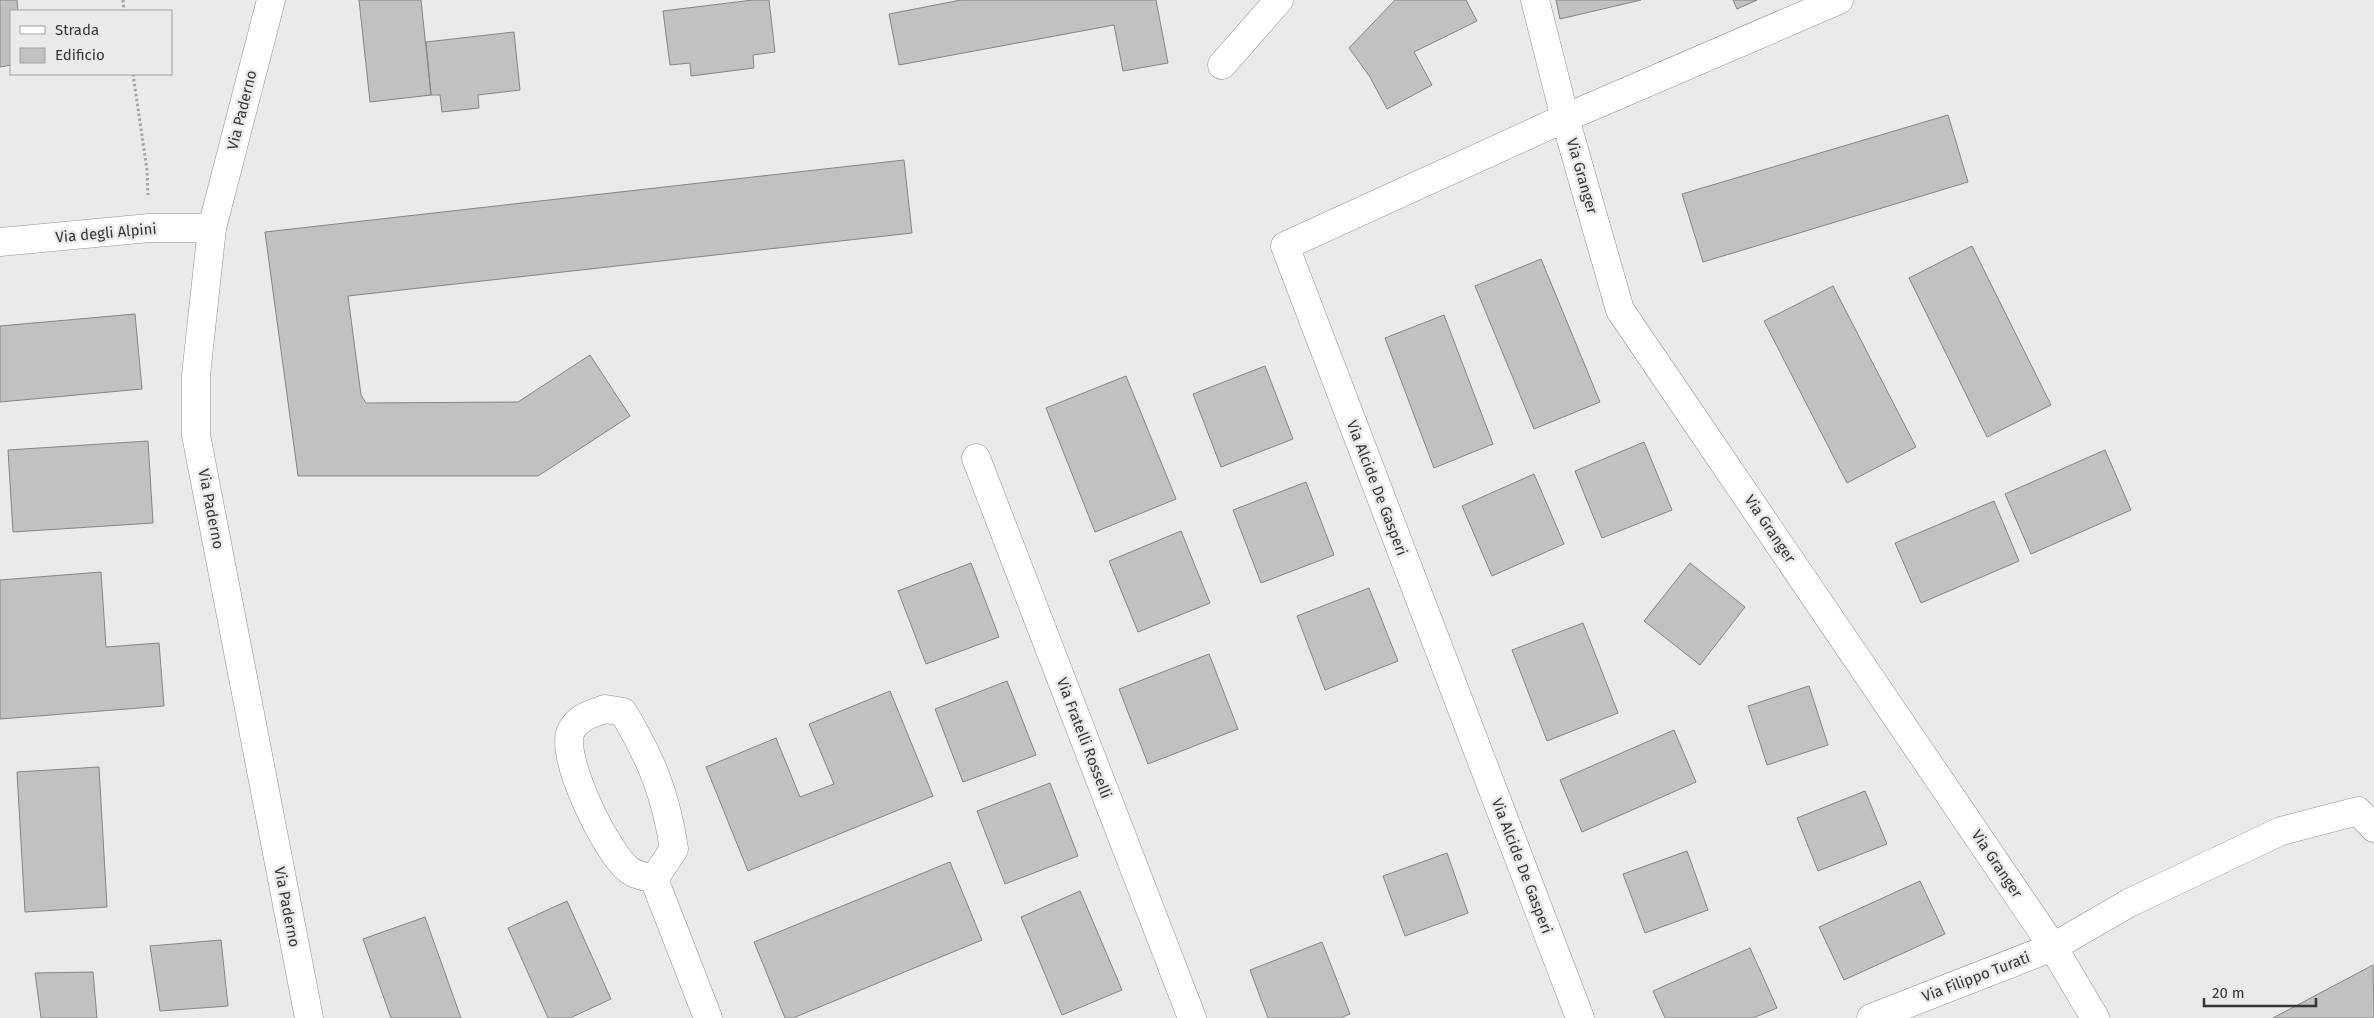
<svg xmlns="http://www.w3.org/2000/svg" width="2374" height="1018" font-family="'Fira Sans',sans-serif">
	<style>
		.building { fill: #c1c1c3; stroke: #858586 }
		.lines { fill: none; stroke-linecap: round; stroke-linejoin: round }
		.minor-casing { stroke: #8d8f90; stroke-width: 29 }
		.tertiary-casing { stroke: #8d8f90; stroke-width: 29 }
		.path { stroke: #a4a5a6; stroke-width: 3; stroke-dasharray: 2.5 2.5; stroke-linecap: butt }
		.minor { stroke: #fff; stroke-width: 28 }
		.tertiary { stroke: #fff; stroke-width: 28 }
		.labels { text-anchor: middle; stroke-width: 5; stroke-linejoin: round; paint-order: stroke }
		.street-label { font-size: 15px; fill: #353536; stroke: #e9eaeb }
	</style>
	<rect width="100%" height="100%" fill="#e9eaeb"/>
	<!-- building -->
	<path class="building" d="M0 0H17L18 11H11V65L0 67Z
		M359 0H421L431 95 370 102Z
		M753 0H769L775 52 753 55 754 68 691 76 690 63 670 65 663 11Z
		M961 0H1156L1168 63 1123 71 1114 25 899 65 889 14Z
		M1395 0H1466L1477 21 1414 52 1432 85 1387 109 1370 77 1349 48Z
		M1556 0H1641L1560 19Z
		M1733 0H1757L1737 9Z
		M514 32 520 90 478 95 479 108 442 112 440 95H431L426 42Z
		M1948 115 1968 182 1703 262 1682 194Z
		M904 160 912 233 348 296 361 395 366 403 518 402 590 355 630 416 538 476H298L265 232Z
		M1972 246 2051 405 1987 437 1909 278Z
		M1541 259 1600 402 1534 429 1475 286Z
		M1833 286 1916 447 1847 483 1764 321Z
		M135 314 142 389 0 402V326Z
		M1444 315 1493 444 1434 468 1385 338Z
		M1265 366 1293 439 1221 467 1193 394Z
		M1126 376 1176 499 1095 532 1046 408Z
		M148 441 153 523 13 532 8 450Z
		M1644 442 1672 510 1602 538 1575 471Z
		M2105 450 2131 510 2031 554 2005 494Z
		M1534 474 1564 544 1492 576 1462 506Z
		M1306 482 1334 555 1261 583 1233 510Z
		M1994 501 2019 561 1921 603 1895 543Z
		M1181 531 1210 603 1138 632 1109 561Z
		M971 563 999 637 926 664 898 591Z
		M1690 563 1745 607 1700 665 1644 621Z
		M101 572 106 647 159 643 164 706 0 719V580Z
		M1369 588 1398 661 1325 690 1297 616Z
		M1583 623 1618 713 1547 741 1512 650Z
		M1209 654 1238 729 1148 764 1119 689Z
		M1007 681 1036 755 963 782 935 709Z
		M1809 686 1828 745 1767 765 1748 706Z
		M890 691 933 796 748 871 706 767 776 738 800 797 834 784 809 724Z
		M1674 730 1696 782 1582 832 1560 780Z
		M99 767 107 907 25 912 17 772Z
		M1050 783 1078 856 1005 884 977 811Z
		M1865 791 1887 844 1818 871 1797 818Z
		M1687 851 1708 910 1645 933 1623 874Z
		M1447 853 1468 913 1405 936 1383 876Z
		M950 862 982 940 793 1018H785L754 942Z
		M1920 881 1945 934 1844 980 1819 927Z
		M1080 891 1122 990 1062 1015 1021 917Z
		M567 901 611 999 570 1018H548L508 928Z
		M425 917 461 1018H391L363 939Z
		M221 940 228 1006 160 1011 150 946Z
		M1322 942 1350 1014 1340 1018H1268L1250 970Z
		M1750 948 1777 1008 1753 1018H1665L1653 991Z
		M2373 965 2374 1018H2273Z
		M93 972 97 1018H41L35 973Z"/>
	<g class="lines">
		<defs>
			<path id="minor" d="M1535 0 1565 118 1620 310 2053 947 2095 1018
				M1222 65 1279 0
				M0 242 149 228H212
				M976 458 1192 1018
				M605 709 623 712C651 758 666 795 674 849L654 879C646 877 635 875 629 870 607 854 559 756 571 731 578 717 591 714 605 709Z
				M654 879 708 1018
				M1580 1018 1285 246 1565 118 1839 0
				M1871 1018 2053 947 2129 903 2281 831 2358 811 2374 828"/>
			<path id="tertiary" d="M271 0 212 228 196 375V435L309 1018"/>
		</defs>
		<!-- minor casing -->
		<use href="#minor" class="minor-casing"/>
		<!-- tertiary casing -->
		<use href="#tertiary" class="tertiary-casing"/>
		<!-- path -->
		<path class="path" d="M123 0 124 11
			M133 74 147 170 148 195"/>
		<!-- minor -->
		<use href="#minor" class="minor"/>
		<!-- tertiary -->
		<use href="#tertiary" class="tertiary"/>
	</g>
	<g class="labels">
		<!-- street labels -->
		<g class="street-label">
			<text transform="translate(242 110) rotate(-76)" y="5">Via Paderno</text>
			<text transform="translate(1582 176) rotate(74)" y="5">Via Granger</text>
			<text transform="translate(106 233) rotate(-5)" y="5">Via degli Alpini</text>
			<text transform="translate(1377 488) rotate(69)" y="5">Via Alcide De Gasperi</text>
			<text transform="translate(211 509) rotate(79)" y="5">Via Paderno</text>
			<text transform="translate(1770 529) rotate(56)" y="5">Via Granger</text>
			<text transform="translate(1084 738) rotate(69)" y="5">Via Fratelli Rosselli</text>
			<text transform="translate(1997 864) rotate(56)" y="5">Via Granger</text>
			<text transform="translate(1522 866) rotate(69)" y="5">Via Alcide De Gasperi</text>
			<text transform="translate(287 907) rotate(79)" y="5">Via Paderno</text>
			<text transform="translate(1976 977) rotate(-21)" y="5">Via Filippo Turati</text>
		</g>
	</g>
	<!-- legend -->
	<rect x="10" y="10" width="162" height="65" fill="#e9eaeb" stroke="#a1a2a3"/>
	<rect x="20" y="26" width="25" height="8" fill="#ffffff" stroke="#a1a2a3"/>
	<text x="55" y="35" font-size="15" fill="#353536">Strada</text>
	<rect x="20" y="48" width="25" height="15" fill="#c1c1c3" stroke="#a1a2a3"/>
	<text x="55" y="60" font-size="15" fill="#353536">Edificio</text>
	<!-- scale -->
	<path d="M2204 998v8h112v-8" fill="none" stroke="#353536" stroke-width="2.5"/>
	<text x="2212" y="998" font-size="15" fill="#353536" stroke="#e9eaeb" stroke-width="4" paint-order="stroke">20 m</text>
</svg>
